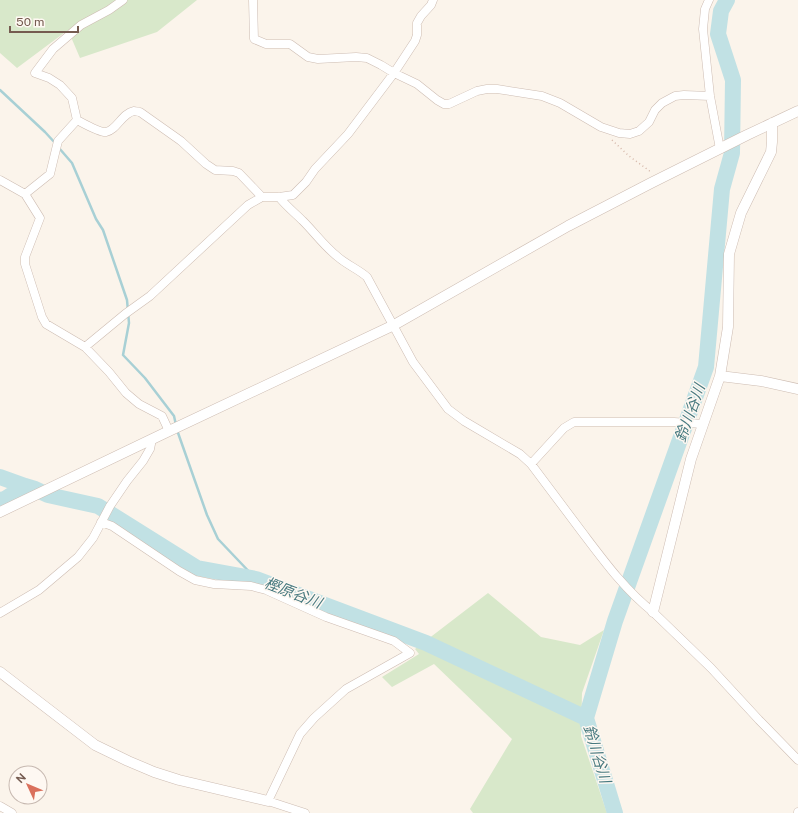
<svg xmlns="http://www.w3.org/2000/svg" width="798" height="813" font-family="'Public Sans','Noto Sans JP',sans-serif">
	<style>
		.green { fill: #d8e8ca }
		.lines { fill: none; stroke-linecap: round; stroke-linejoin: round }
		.stream { stroke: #a8d0d5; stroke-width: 2.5 }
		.river { stroke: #c1e1e4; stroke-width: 16 }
		.minor-casing { stroke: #cdbcb2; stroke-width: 9 }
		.tertiary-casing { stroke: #cdbcb2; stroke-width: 11 }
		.path { stroke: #d4b6a8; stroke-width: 1.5; stroke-dasharray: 1 3; stroke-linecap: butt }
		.minor { stroke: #fff; stroke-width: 8 }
		.tertiary { stroke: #fff; stroke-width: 10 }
		.labels { text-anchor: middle; stroke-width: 3; stroke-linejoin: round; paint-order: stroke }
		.water-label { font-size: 15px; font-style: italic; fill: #47797f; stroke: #fef8f2 }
	</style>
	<rect width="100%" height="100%" fill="#fbf4eb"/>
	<!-- green -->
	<path class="green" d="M0 0H197L157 32 80 58 68 30 17 68 0 53Z
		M488 593 541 637 580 645 604 630 582 693 581 736 607 813H473L470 809 512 739 434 664 392 687 382 677 419 654 415 649Z"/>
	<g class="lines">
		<!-- stream -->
		<path class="stream" d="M0 90 45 132 56 144
			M59 148 72 163 96 219 103 230 127 300 129 323 123 355 145 378 174 416 176 425
			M177 430 207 515 218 539 256 579"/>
		<!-- river -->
		<path class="river" d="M0 477 25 486 35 489 48 495 98 506 197 568 256 579 426 643 586 718
			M0 500 5 499 25 486
			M615 813 586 718 615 621 706 367 722 189 732 153 733 80 718 34 721 11 727 0"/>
		<defs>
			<path id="minor" d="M253 0 254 39 266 44H290L308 57 318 59 356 57 367 58 381 65 394 73 417 84 437 100 444 104H449L477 91 487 89H497L542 96 560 103 601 127 619 133 630 134 639 131 649 122 655 110 662 103 675 96 684 95 710 96
				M709 0 705 9 703 29 710 96 720 149
				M77 120C83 123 100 133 106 132 117 130 122 113 134 111 136 111 138 112 140 112L181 141 206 164 215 170 233 171 239 173 262 197
				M77 120 72 98 60 85 49 78 35 73 53 49 81 25 109 10 123 0
				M0 180 25 194 40 218 25 257V264L42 317 46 324 85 347 109 372 126 393 139 404 162 416 169 431
				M25 194 50 174 58 141 77 120
				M279 197C286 206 295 213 303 221 315 233 325 247 338 257 347 265 358 269 367 277L413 362 448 409 464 421 520 454 531 464C548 487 565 509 582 532 604 561 625 590 653 612L711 668 759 720 798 760
				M85 347 125 314 150 296 248 205 262 197H279L293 195 306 182 315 169 348 134 394 73 415 41 417 35V23L421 16 431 5 433 0
				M531 464 564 428 574 422H674L702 424
				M101 522 112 526 179 571 195 580 214 584 251 586 266 590 326 617 394 641 410 653 346 689 314 718 300 734 268 801 305 813
				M0 613 39 590 78 557 93 538 110 506 127 481 143 461 150 449 152 439
				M0 806 12 813
				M798 813V812"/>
			<path id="tertiary" d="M720 376 761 381 798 389
				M0 512 169 431 394 325 568 226 651 183 747 135 798 111
				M653 612 691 459 720 376 728 327 729 254 741 213 771 152 772 142V123
				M0 672 95 745 128 761 154 772 179 780 268 801"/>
		</defs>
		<!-- minor casing -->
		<use href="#minor" class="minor-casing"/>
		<!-- tertiary casing -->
		<use href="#tertiary" class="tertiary-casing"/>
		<!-- path -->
		<path class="path" d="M612 140 629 156 651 172"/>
		<!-- minor -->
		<use href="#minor" class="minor"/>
		<!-- tertiary -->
		<use href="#tertiary" class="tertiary"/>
	</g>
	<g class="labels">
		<!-- water labels -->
		<g class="water-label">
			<text transform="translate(690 413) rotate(-70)" y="5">鈴川谷川</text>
			<text transform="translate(293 593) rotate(21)" y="5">樫原谷川</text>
			<text transform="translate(597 754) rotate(73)" y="5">鈴川谷川</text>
		</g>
	</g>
	<!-- north arrow -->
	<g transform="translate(28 785) rotate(314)"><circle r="19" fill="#fef8f2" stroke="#c7b9b1"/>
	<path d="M0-3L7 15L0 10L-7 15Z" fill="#da705c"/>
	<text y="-6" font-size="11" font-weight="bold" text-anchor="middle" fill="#755b50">N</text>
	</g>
	<!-- scale -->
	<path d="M10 26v6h68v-6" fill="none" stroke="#755b50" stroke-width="2"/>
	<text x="16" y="26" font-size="12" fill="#755b50" stroke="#fef8f2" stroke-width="3" paint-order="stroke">50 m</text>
</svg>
